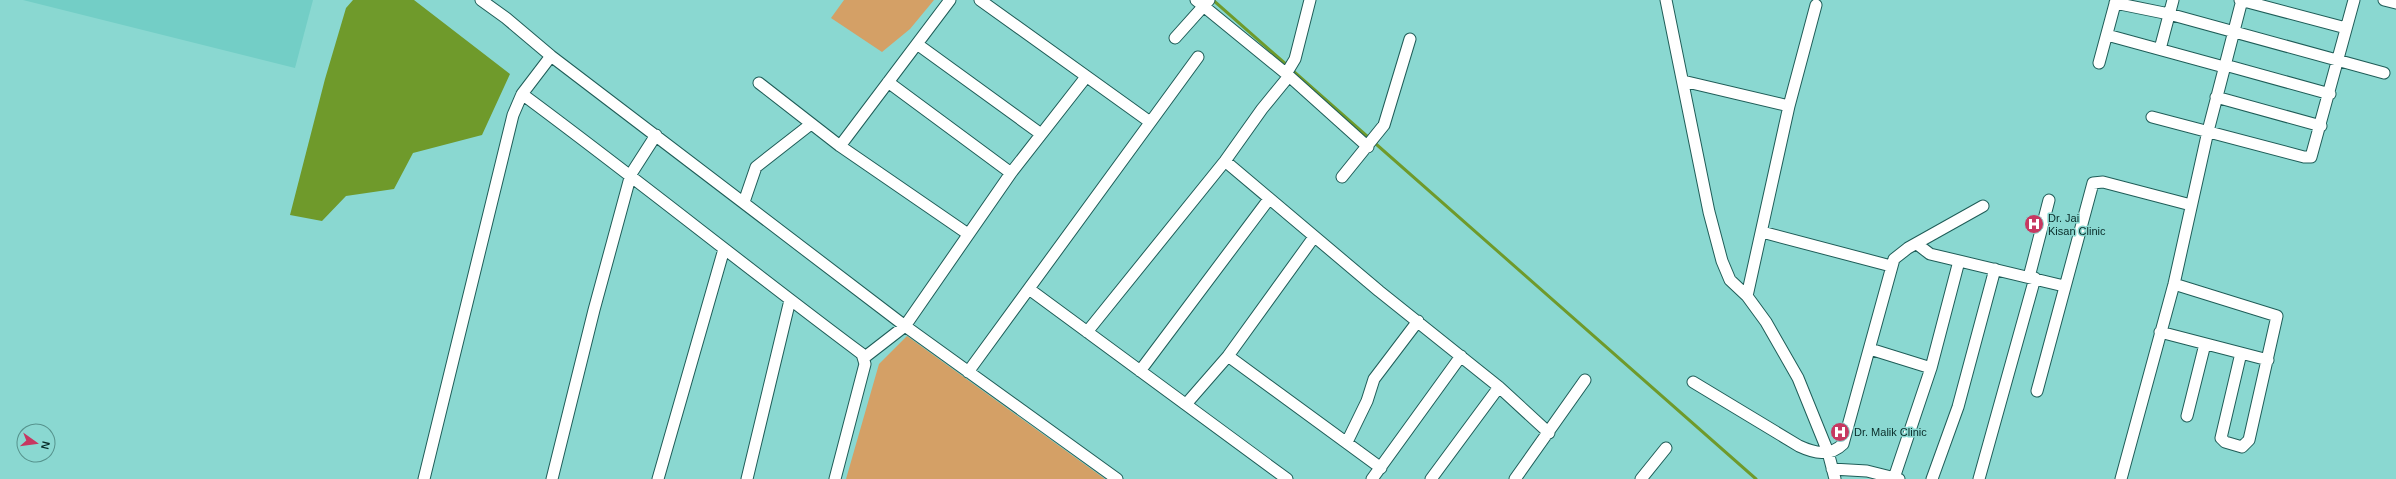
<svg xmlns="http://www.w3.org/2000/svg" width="2396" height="479" font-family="Arial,sans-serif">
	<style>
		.built { fill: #73cec6 }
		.green { fill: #d4a066 }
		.water { fill: #6f9a2b }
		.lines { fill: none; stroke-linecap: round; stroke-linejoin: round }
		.stream { stroke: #6f9a2b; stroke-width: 3 }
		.minor-casing { stroke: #1f5d58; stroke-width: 13 }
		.minor { stroke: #fff; stroke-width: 11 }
		.labels { text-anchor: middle; stroke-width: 3; stroke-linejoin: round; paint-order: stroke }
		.poi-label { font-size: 11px; fill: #082b28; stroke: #8ad8d1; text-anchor: start }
	</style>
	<rect width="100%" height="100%" fill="#8ad8d1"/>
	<!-- built -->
	<path class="built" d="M23 0H313L295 68Z"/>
	<!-- green -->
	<path class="green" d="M844 0H934L910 29 882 52 831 18Z
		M907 336 1105 479H846L879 364Z"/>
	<!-- water -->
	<path class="water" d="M353 0H414L510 74 482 135 413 153 394 189 346 196 322 221 290 215 325 79 346 8Z"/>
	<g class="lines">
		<!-- stream -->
		<path class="stream" d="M1213 0 1288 66
			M1292 70 1756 479"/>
		<defs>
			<path id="minor" d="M481 0 506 18 551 56 905 326 1117 479
				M980 0 1150 122
				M1196 0 1289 76 1368 147
				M1666 0 1709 212 1722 261 1730 280 1747 296 1766 322 1798 378 1828 452 1835 479
				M2240 0 2346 28
				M2384 0 2396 3
				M2115 3 2169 14 2384 73
				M2107 35 2224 67
				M1175 38 1209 0
				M917 44 1041 134
				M2160 49 2173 0
				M2099 63 2116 0
				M2225 65 2330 94
				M1286 74 1295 59 1310 0
				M1683 81 1789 106 1816 5
				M888 82 1011 173
				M759 83 840 146 968 234
				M522 94 551 56
				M2216 97 2321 126
				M2152 117 2304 157H2311L2354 0
				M840 146 950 0
				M1225 161 1379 291 1499 387 1549 433
				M1342 177 1384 125 1410 39
				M744 202 756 167 811 124
				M1762 232 1891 266
				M1917 244 1930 254 2064 286
				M2029 277 2049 200
				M2174 284 2277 316 2249 440 2242 447 2225 442 2221 438 2241 353
				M1029 289 1287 479
				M1747 296 1789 106
				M1087 332 1225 161 1262 109 1289 76
				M2160 332 2268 360
				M1870 349 1931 368
				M1228 356 1381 468
				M865 357 905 326 1011 173 1086 77
				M1140 371 1269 199
				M968 372 1198 57
				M1693 382 1799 446C1814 453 1830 457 1843 444L1894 259 1908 248 1983 206
				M2037 391 2093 183 2103 182 2191 205
				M1187 403 1228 356 1314 237
				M2187 416 2205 344
				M1347 442 1367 401 1374 379 1418 321
				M1832 469 1867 471 1899 479
				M1894 478 1931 368 1959 261
				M424 479 513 115 522 94C637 179 748 269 862 354L865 364 835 479
				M552 479 594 310 631 174 656 135
				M658 479 724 249
				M747 479 790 300
				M1372 479 1461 356
				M1431 479 1499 387
				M1515 479 1585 380
				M1641 479 1666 448
				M1932 479 1958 407 1995 269
				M1979 479 2035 278
				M2121 479 2174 284 2208 131 2242 0"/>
		</defs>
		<!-- minor casing -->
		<use href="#minor" class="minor-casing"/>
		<!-- minor -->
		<use href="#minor" class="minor"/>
	</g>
	<!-- icons -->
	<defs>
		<symbol id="hospital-disc" viewBox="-11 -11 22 22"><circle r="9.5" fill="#c73861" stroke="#8ad8d1"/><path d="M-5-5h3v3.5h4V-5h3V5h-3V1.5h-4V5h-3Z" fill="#fff"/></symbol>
	</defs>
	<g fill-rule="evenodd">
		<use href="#hospital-disc" x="2023" y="213" width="22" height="22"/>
		<use href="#hospital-disc" x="1829" y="421" width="22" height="22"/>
	</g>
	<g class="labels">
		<!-- poi labels -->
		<g class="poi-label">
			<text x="2048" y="222">Dr. Jai<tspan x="2048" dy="13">Kisan Clinic</tspan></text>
			<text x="1854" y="436">Dr. Malik Clinic</text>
		</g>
	</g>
	<!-- north arrow -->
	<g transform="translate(36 443) rotate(104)"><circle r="19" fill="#8ad8d1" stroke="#56938d"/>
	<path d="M0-3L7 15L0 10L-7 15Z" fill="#c73861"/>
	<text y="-6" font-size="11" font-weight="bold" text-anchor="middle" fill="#082b28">N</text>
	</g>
</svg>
